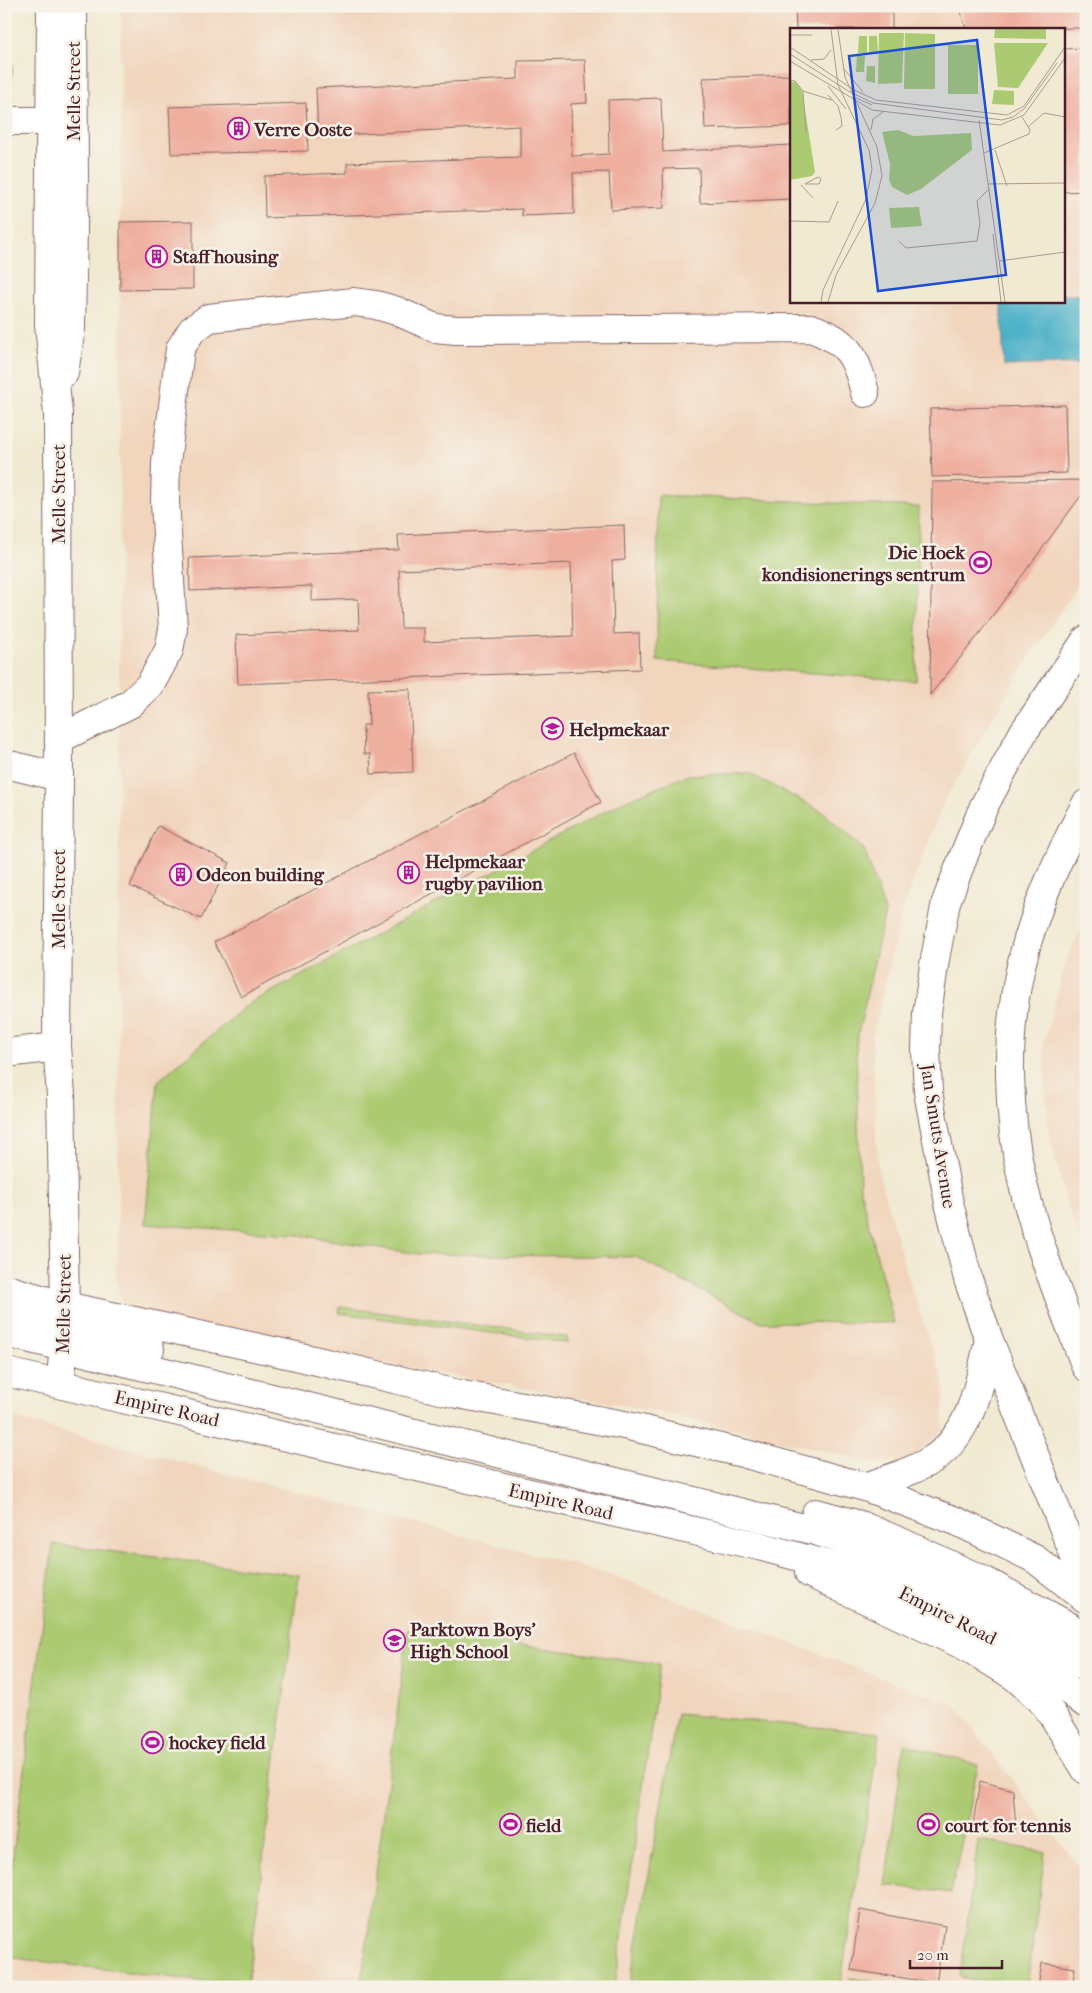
<svg xmlns="http://www.w3.org/2000/svg" width="1092" height="1993" font-family="'IM FELL French Canon',serif">
	<style>
		.built { fill: #f1d5bd; fill-rule: evenodd }
		.green { fill: #abca71; stroke: #7a744e }
		.water { fill: #48b0c7; stroke: #496879 }
		.building { fill: #efaf9f; fill-rule: evenodd }
		.lines { fill: none; stroke-linecap: round; stroke-linejoin: round }
		.minor-casing { stroke: #846666; stroke-width: 30 }
		.major-casing { stroke: #846666; stroke-width: 30 }
		.minor { stroke: #fff; stroke-width: 28 }
		.major { stroke: #fff; stroke-width: 28 }
		.labels { text-anchor: middle; stroke-width: 5; stroke-linejoin: round; paint-order: stroke }
		.street-label { font-size: 19px; fill: #4a1f2b; stroke: #f7f3e8 }
		.poi-label { font-size: 19px; font-weight: bold; fill: #4a1f2b; stroke: #f7f3e8; text-anchor: start }
		.inset-road { fill: none; stroke: #ae9990; stroke-width: 1 }
		.view { fill: #1d4ed8; fill-opacity: 0.15; stroke: #1d4ed8; stroke-width: 2.5 }
		.inset-edge { fill: none; stroke: #4a1f2b; stroke-width: 2.5 }
	</style>
	<rect width="100%" height="100%" fill="#f7f3e8"/>
	<filter id="ink" filterUnits="userSpaceOnUse"><feTurbulence type="fractalNoise" baseFrequency=".02" numOctaves="2"/><feDisplacementMap in="SourceGraphic" scale="10" xChannelSelector="R" yChannelSelector="G"/><feConvolveMatrix kernelMatrix="1 2 1 2 8 2 1 2 1" color-interpolation-filters="sRGB"/></filter>
	<filter id="wash" filterUnits="userSpaceOnUse"><feTurbulence type="fractalNoise" baseFrequency=".0096" numOctaves="4" result="noise"/><feDisplacementMap in="SourceGraphic" scale="20" xChannelSelector="R" yChannelSelector="G"/><feGaussianBlur stdDeviation="1.12" result="paint"/><feColorMatrix in="noise" values="0 0 0 0 0 0 0 0 0 0 0 0 0 0 0 0 0 1.4 0 .05"/><feComposite in="paint" operator="in"/></filter>
	<g filter="url(#wash)">
		<rect width="100%" height="100%" fill="#f1ead3"/>
		<!-- built -->
		<path class="built" d="M121 6H1086V575L1031 654 943 803 902 911 872 1038 878 1171 907 1275 944 1384 943 1431 907 1462H870L650 1410 442 1374 219 1332 124 1310 115 1277 118 1255ZM791 29H1063V301H791Z
			M1086 920V1260L1066 1201 1048 1129 1043 1044 1068 955Z
			M6 1416 609 1574 956 1706 1086 1876V1987H6Z"/>
		<!-- green -->
		<path class="green" d="M658 495 919 507 916 681 657 661Z
			M749 773 823 812 864 849 885 912 856 1044 860 1189 894 1323 761 1322 636 1257 418 1254 292 1234 145 1224 158 1081 247 1005 622 802 688 775Z
			M340 1307 567 1337V1343L339 1313Z
			M53 1544 299 1575 247 1987 6 1957V1910Z
			M408 1630 660 1664 615 1987H361Z
			M677 1714 880 1733 840 1987H629Z
			M904 1744 978 1765 951 1893 885 1885Z
			M978 1840 1045 1852 1027 1987H1013L960 1977Z
			M850 1978 904 1987H849Z"/>
		<!-- water -->
		<path class="water" d="M1063 295H1086V363L1004 366 1001 301H1063Z"/>
		<g id="blocks">
			<!-- building -->
			<path class="building" d="M730 6H785L786 8 730 10Z
				M795 6H892V29H796Z
				M959 6H1086V28L966 29Z
				M1084 48 1086 191 1063 192V49Z
				M585 60 587 103 571 104 572 156 609 154 608 100 661 98 663 152 791 145V199L700 203 699 168 663 169 664 208 611 210 609 172 573 173 574 214 522 216V209L265 218 264 176 347 173V163L520 157V126L318 136 316 88 518 79V61Z
				M6 66H12L13 112H6Z
				M791 75V126L705 129 703 78Z
				M306 103 308 151 171 154 169 107Z
				M193 221V289L120 290V222Z
				M1065 405 1067 473 932 477 930 409Z
				M1086 480V489L976 638 930 695 932 482Z
				M624 525 625 560 612 561 614 634 639 633 640 669 238 684 236 635 359 630 358 599 312 601V586L190 591 189 558 399 550 398 535ZM571 563 573 636 424 642V628H401L399 570Z
				M410 689 413 772 371 774 370 754H364L363 725H369L368 690Z
				M574 753 601 802 241 997 214 942Z
				M158 826 230 863 201 919 130 886Z
				M980 1781 1013 1790 1016 1829 973 1824Z
				M860 1910 945 1926 936 1983 851 1970Z
				M1042 1963 1075 1968 1072 1987H1038Z"/>
		</g>
	</g>
	<g filter="url(#ink)">
		<use href="#blocks" fill-opacity="0" stroke="#846666" stroke-width="1"/>
		<g class="lines">
			<defs>
				<path id="minor" d="M51 6 49 324 58 414 59 777 57 1047 61 1095 65 1306 64 1348 60 1383
					M6 121H50
					M64 373 71 328 74 177 73 6
					M59 739 130 704 150 685 169 650 173 629 165 502 166 463 180 349 192 330 209 318 354 302 376 305 397 311 435 328 456 330 811 328C848 341 856 356 865 393
					M6 764 59 777
					M6 1053 57 1047
					M6 1313 150 1349
					M6 1333 816 1531 870 1550 936 1578 1086 1668
					M816 1513 860 1525 903 1543 985 1581 1067 1625 1086 1638"/>
				<path id="major" d="M1086 640 1023 733 984 806 964 855 946 902 935 959 927 1013 926 1050 928 1092 949 1203 968 1279 989 1340 1086 1585
					M1086 804C1059 856 1034 909 1021 966 1005 1035 1007 1115 1023 1184 1038 1247 1063 1307 1086 1367
					M6 1289 65 1306 296 1356 458 1394 624 1425 746 1454 865 1487 956 1521 1035 1559 1086 1599
					M6 1372 759 1546 851 1571 913 1596 976 1626 1026 1658 1086 1704
					M865 1487C888 1479 912 1472 933 1459 973 1432 979 1382 989 1340
					M809 1573 969 1648 1014 1676 1040 1699 1052 1714 1086 1770"/>
			</defs>
			<!-- minor casing -->
			<use href="#minor" class="minor-casing"/>
			<!-- major casing -->
			<use href="#major" class="major-casing"/>
			<!-- minor -->
			<use href="#minor" class="minor"/>
			<!-- major -->
			<use href="#major" class="major"/>
		</g>
	</g>
	<!-- icons -->
	<defs>
		<symbol id="building-ring" viewBox="-11 -11 22 22"><circle r="9.5" fill="#f7f3e8" stroke="#b5179e" stroke-width="1.5"/><path d="M-4-6H4V6H1V3H-1V6H-4ZM-2.5-4.3h1.7v1.8h-1.7ZM.8-4.3h1.7v1.8H.8ZM-2.5-1h1.7V.8h-1.7ZM.8-1h1.7V.8H.8Z" fill="#b5179e"/></symbol>
		<symbol id="stadium-ring" viewBox="-11 -11 22 22"><circle r="9.5" fill="#f7f3e8" stroke="#b5179e" stroke-width="1.5"/><path d="M0-5a6.5 5 0 1 0 0 10a6.5 5 0 1 0 0-10ZM-3.5-1.8h7v3.6h-7Z" fill="#b5179e"/></symbol>
		<symbol id="school-ring" viewBox="-11 -11 22 22"><circle r="9.5" fill="#f7f3e8" stroke="#b5179e" stroke-width="1.5"/><path d="M0-5L7-2L0 1L-7-2ZM-4 1L0 2.5L4 1V4Q0 6-4 4Z" fill="#b5179e"/></symbol>
	</defs>
	<g fill-rule="evenodd">
		<use href="#building-ring" x="226" y="116" width="25" height="25"/>
		<use href="#building-ring" x="144" y="244" width="25" height="25"/>
		<use href="#stadium-ring" x="968" y="550" width="25" height="25"/>
		<use href="#school-ring" x="540" y="716" width="25" height="25"/>
		<use href="#building-ring" x="396" y="860" width="25" height="25"/>
		<use href="#building-ring" x="168" y="862" width="25" height="25"/>
		<use href="#school-ring" x="382" y="1628" width="25" height="25"/>
		<use href="#stadium-ring" x="140" y="1730" width="25" height="25"/>
		<use href="#stadium-ring" x="498" y="1812" width="25" height="25"/>
		<use href="#stadium-ring" x="916" y="1812" width="25" height="25"/>
	</g>
	<g class="labels">
		<!-- street labels -->
		<g class="street-label">
			<text transform="translate(73 91) rotate(-90)" y="7">Melle Street</text>
			<text transform="translate(58 494) rotate(-90)" y="7">Melle Street</text>
			<text transform="translate(58 899) rotate(-90)" y="7">Melle Street</text>
			<text transform="translate(939 1136) rotate(81)" y="7">Jan Smuts Avenue</text>
			<text transform="translate(63 1304) rotate(-89)" y="7">Melle Street</text>
			<text transform="translate(167 1408) rotate(13)" y="7">Empire Road</text>
			<text transform="translate(561 1501) rotate(13)" y="7">Empire Road</text>
			<text transform="translate(948 1615) rotate(27)" y="7">Empire Road</text>
		</g>
		<!-- poi labels -->
		<g class="poi-label">
			<text x="254" y="136">Verre Ooste</text>
			<text x="173" y="263">Staff housing</text>
			<text x="965" y="559" text-anchor="end">Die Hoek<tspan x="965" dy="22">kondisionerings sentrum</tspan></text>
			<text x="569" y="736">Helpmekaar</text>
			<text x="425" y="868">Helpmekaar<tspan x="425" dy="22">rugby pavilion</tspan></text>
			<text x="196" y="881">Odeon building</text>
			<text x="410" y="1636">Parktown Boys'<tspan x="410" dy="22">High School</tspan></text>
			<text x="169" y="1749">hockey field</text>
			<text x="526" y="1832">field</text>
			<text x="945" y="1832">court for tennis</text>
		</g>
	</g>
	<!-- overview -->
	<g transform="translate(790 28)">
		<rect width="275" height="275" fill="#f1ead3"/>
		<path d="M205 1H256V11L204 10ZM89 5H114L112 55 88 56ZM115 5 145 6V61H114ZM69 8H77V25H68ZM79 8H87L88 26H79ZM204 15H258L228 60 208 59ZM158 17H188V66H158ZM67 28H75L74 44H66ZM77 38H85V55L76 53ZM0 54H6L12 63 25 144 22 148 0 152ZM204 62 224 63V77L202 76ZM108 102 123 108 181 105 182 122 131 161 117 167 102 159 99 152 100 136 92 104ZM129 179 132 198 101 200 99 180Z" fill="#abca71"/>
		<path class="inset-road" d="M0 7H22M0 19 64 62 86 72 217 87 234 78 275 19M0 26 60 64 83 75 212 92 223 89 234 81 267 35M21 32 34 31 41 22M0 33 82 82 210 97 234 87 275 30M54 41 73 64M0 52 5 53 13 63 16 106M38 58 56 81M13 63 42 72M38 67 48 78 51 89 52 98 46 102M66 70 82 77M189 92 215 274M238 99 254 85 275 89M81 102 83 91 93 84M205 122 217 158M194 125 239 106 240 102 232 89M28 149 31 151 29 156H15ZM198 156 275 155M11 157 23 170M0 193 39 194 48 173M203 206 211 274M109 213 116 220 187 213 190 195 187 173 199 161M209 233 275 224M31 274 33 262 76 171 82 141 79 122 48 57 41 1M38 274 46 247 85 175 92 148 87 119 55 49 48 2"/>
		<path class="view" d="M187 12 216 247 88 263 59 28Z"/>
		<rect width="275" height="275" class="inset-edge"/>
	</g>
	<!-- margin -->
	<rect width="1092" height="1993" fill="none" stroke="#f7f3e8" stroke-width="25"/>
	<!-- scale -->
	<path d="M910 1960v8h92v-8" fill="none" stroke="#4a1f2b" stroke-width="2.5"/>
	<text x="917" y="1960" font-size="15" fill="#4a1f2b" stroke="#f7f3e8" stroke-width="4" paint-order="stroke">20 m</text>
</svg>
